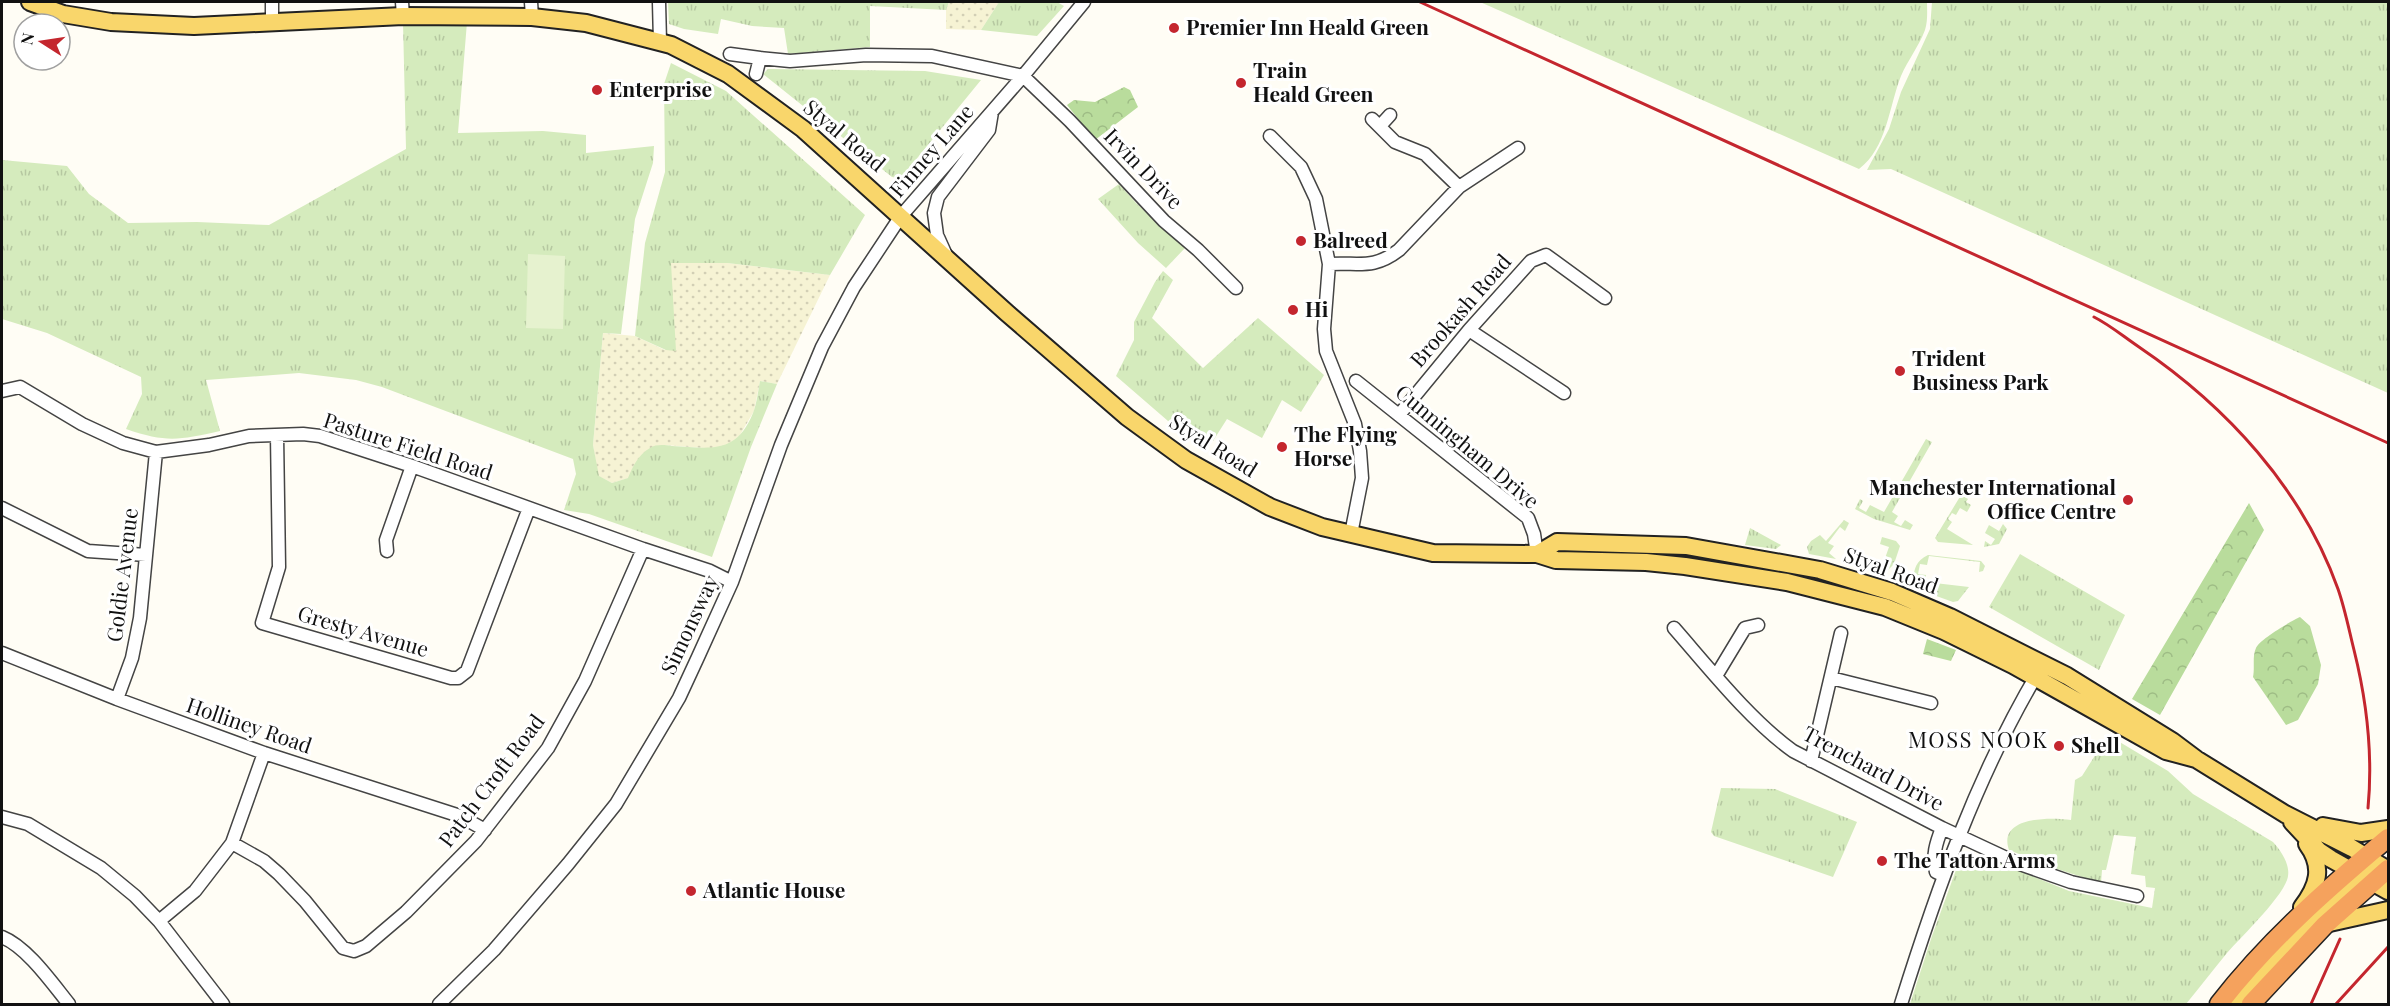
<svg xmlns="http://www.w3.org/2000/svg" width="2390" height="1006" font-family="'Playfair Display',serif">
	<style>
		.farmland { fill: url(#farmland-dots) }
		.grass { fill: url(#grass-tufts) }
		.forest { fill: url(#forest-crowns) }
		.pitch { fill: #e6f2cf }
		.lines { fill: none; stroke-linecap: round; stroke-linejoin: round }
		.minor-casing { stroke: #444; stroke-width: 15 }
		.major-casing { stroke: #222; stroke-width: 20 }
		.highway-casing { stroke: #222; stroke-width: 21 }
		.minor { stroke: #fff; stroke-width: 12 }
		.major { stroke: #f9d66b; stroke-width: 16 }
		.highway { stroke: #f5a25d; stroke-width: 18 }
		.rail { stroke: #c4262e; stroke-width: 3 }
		.poi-dot { fill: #c4262e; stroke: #fff; stroke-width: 2 }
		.labels { text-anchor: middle; stroke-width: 6; stroke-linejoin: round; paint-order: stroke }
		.poi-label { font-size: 21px; font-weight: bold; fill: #111; stroke: #fff; text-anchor: start }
		.street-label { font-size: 21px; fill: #111; stroke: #fff }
		.neighbourhood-label { font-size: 22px; letter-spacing: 1.5px; fill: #111; stroke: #fff }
	</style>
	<defs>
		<pattern id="farmland-dots" width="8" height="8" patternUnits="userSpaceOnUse" patternTransform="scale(1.5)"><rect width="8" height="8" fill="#f6f3d4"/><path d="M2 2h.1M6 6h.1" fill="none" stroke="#d2cfb5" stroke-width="1.8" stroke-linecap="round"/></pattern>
		<pattern id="grass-tufts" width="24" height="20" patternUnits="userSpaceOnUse" patternTransform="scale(1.5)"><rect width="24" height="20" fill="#d5ebbd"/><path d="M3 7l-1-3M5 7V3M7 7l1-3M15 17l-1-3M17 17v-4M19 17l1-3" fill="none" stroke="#b6c8a1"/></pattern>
		<pattern id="forest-crowns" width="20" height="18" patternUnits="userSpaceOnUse" patternTransform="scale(1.5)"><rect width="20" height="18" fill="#b9dc9c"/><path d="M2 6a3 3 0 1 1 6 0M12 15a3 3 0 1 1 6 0" fill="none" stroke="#9ebc85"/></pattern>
	</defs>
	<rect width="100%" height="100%" fill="#fffdf5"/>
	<!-- farmland -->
	<path class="farmland" d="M949 2H999L981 30 946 29V10Z
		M671 263H727L830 275 777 384 760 381 754 411 740 435 730 444 717 449 664 445 634 465 629 478 612 483 598 476 593 445 603 333 635 336 665 350Z"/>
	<!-- grass -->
	<path class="grass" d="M668 2H949L946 10 870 6V47L788 54 784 28 752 26 721 19 718 34 684 29 669 24Z
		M999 2H1057L1064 6 1037 36 981 30Z
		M1480 2H1927C1927 10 1928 21 1925 30 1919 46 1908 60 1901 76 1889 106 1887 148 1859 169Z
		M1932 2H2388V393L1891 169 1867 170 1889 129 1901 92 1930 29Z
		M467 22 458 133 543 131 586 135V153L654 146 653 163 635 219 621 334 603 333 593 445 599 476 612 483 628 478C633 466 638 455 650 448 656 444 665 445 672 446 710 448 736 455 753 413 757 403 758 391 760 381L777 384 751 447 712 557 589 514 564 510 576 474 573 459 382 387 356 380 299 373 206 380 220 431C179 440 167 443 126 429L142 394 141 377 47 333 2 319V160L67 166 89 194 128 223 197 222 269 225 406 149 403 23Z
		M671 63 726 91 865 215 830 275 727 263H671L676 351 666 350 635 336 645 243 665 172 664 84Z
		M768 69 925 71 981 80 905 173 898 178 892 177 763 74Z
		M1119 184 1136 203 1185 248 1166 268 1138 243 1098 199Z
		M1163 271 1173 280 1152 318 1203 368 1258 318 1324 375 1301 412 1282 400 1262 438 1227 419 1213 441 1168 421 1116 376 1134 340V322L1155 282Z
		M1926 439 1932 442 1892 512 1898 516 1894 522 1901 526 1905 520 1913 525 1910 530 1874 519 1855 509 1860 499 1863 501 1859 508 1866 512 1870 505 1884 512Z
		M1961 495 1968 499 1966 502 1971 505 1967 512 1960 508 1956 515 1952 513 1948 519 1952 522 1947 529 1973 545 1938 542 1935 538Z
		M1844 520 1849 523 1845 531 1840 527 1828 543 1834 546 1829 553 1836 559 1809 554 1807 547 1811 541 1820 535 1826 541Z
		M2003 524 2007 529 1999 544 1984 547 1985 541 1991 545 1995 539 1985 533 1989 525 1999 531Z
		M1750 528 1781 545 1776 549 1745 545Z
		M1882 537 1896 541 1900 546 1894 564 1883 575 1874 572 1876 563 1883 564 1889 547 1880 544Z
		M2020 554 2125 615 2099 670 1989 607Z
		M1928 555 1981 561 1985 566 1983 571 1979 572 1980 562 1929 556 1927 565 1920 564 1918 574 1926 575V582L1969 587 1958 601 1953 602 1914 588C1913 574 1913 562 1928 555Z
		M2108 735 2168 771 2193 794 2273 842C2281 851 2290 864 2288 876 2286 894 2241 937 2227 953 2213 970 2200 987 2186 1004H1910L1932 936 1960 859 1990 867 1993 860 2069 891 2152 908 2155 888 2146 887 2145 876 2131 874 2136 837 2114 835 2106 870H2102L2101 883 2054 868 2009 850C1997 816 2052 817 2071 820L2075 780 2082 776Z
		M1721 788 1775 789 1857 822 1833 877 1714 836 1711 832Z"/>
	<!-- forest -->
	<path class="forest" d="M1124 87 1130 90 1138 107 1095 140 1067 105 1074 100 1095 102Z
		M2249 503 2264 530 2160 715 2132 699Z
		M2300 617 2310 626 2321 665 2318 684 2298 720 2286 725 2253 677C2255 668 2252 656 2256 648 2259 640 2291 621 2300 617Z
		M1927 639 1956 650 1951 661 1923 654Z"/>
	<!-- pitch -->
	<path class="pitch" d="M528 254 565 256 563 329 526 328Z"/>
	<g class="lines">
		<defs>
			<path id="minor" d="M272 2V23
				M402 2 403 16
				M531 2 532 17
				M659 2 660 42
				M730 54 760 58 756 74
				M760 58 790 61 866 55 932 56 1023 76 1070 121 1164 221 1198 250 1236 288
				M1372 119 1395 142 1425 154 1459 187
				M1380 126 1390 115
				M1270 136 1301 167 1316 199 1329 264 1324 329 1326 351 1355 424 1360 451 1362 478 1351 534
				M946 255 937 235 934 213 938 197 989 130 992 112
				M1329 264C1359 262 1373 270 1399 250L1459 187 1518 148
				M1469 330 1564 393
				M1356 381 1528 518 1534 534 1537 554
				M2 391 20 387 82 424 123 443 156 452 209 445 249 436 303 434 320 436 412 466 643 549 710 571 732 582
				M1399 415 1469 330 1531 261 1546 255 1605 298
				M277 435 279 567 262 623 451 678H458L467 671 529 508
				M2 508 88 551 146 555
				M387 551 386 540 412 466
				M1674 628C1709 668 1750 720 1793 751L1942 828 2017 863 2071 882 2137 896
				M2 653 117 699 264 753 460 816 485 830
				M1716 676 1745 628 1758 625
				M1831 678 1931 703
				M117 699 132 658 140 618 156 452
				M1811 761 1841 633
				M2 817 28 824 101 868 135 896 159 921 223 1004
				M1942 828C1936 843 1932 856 1936 872L1944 876
				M232 843 264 861 279 874 305 901 343 948 354 951 366 946 406 912 476 841 548 748 585 681 643 549
				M159 921 195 891 232 843 264 753
				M2 937C27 947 52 983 69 1004
				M439 1004 494 950 568 864 616 804 679 698 698 657 732 582 781 445 822 347 854 287 901 216 1023 76 1084 2
				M1901 1004C1937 889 1977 775 2039 671"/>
			<path id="major" d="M30 2 63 14 111 22 194 26 403 16 532 17 586 23 671 45 728 74 803 129 1007 313 1127 417 1186 460 1270 507 1322 527 1433 553 1537 554 1556 560 1646 562 1685 566 1787 582 1885 607 1944 631 2013 665 2166 751 2196 759
				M1537 554 1557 542 1686 546 1820 570 1892 592 1950 617 2067 676 2172 741 2196 759 2285 814 2352 848 2388 870
				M2292 822 2319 851 2331 859 2388 891
				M2323 826 2361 833 2388 829
				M2302 907C2318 886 2324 867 2307 844
				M2325 924 2388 910
				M2234 1004 2285 946 2337 894 2367 871 2388 869"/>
			<path id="highway" d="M2219 1004C2268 941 2327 889 2388 838
				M2251 1004 2325 925 2388 869"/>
		</defs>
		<!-- minor casing -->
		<use href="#minor" class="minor-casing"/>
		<!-- major casing -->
		<use href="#major" class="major-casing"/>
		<!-- highway casing -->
		<use href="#highway" class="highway-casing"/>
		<!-- minor -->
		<use href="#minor" class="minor"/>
		<!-- major -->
		<use href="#major" class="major"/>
		<!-- highway -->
		<use href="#highway" class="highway"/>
		<!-- rail -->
		<path class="rail" d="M1420 2 2388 443
			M2094 317C2110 325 2124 337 2139 347 2226 406 2302 488 2338 589 2345 609 2349 630 2354 650 2367 702 2373 755 2368 808
			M2311 1004 2340 939
			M2336 1004 2388 947"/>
	</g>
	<!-- markers -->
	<g class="poi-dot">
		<circle cx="1174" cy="28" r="6"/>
		<circle cx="1241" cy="83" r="6"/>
		<circle cx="597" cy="90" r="6"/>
		<circle cx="1301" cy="241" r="6"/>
		<circle cx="1293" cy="310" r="6"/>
		<circle cx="1900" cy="371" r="6"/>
		<circle cx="1282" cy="447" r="6"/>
		<circle cx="2128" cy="500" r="6"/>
		<circle cx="2059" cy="746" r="6"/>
		<circle cx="1882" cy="861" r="6"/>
		<circle cx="691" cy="891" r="6"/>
	</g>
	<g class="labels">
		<!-- poi labels -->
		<g class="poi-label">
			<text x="1186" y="35">Premier Inn Heald Green</text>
			<text x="1253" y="78">Train<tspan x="1253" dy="24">Heald Green</tspan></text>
			<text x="609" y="97">Enterprise</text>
			<text x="1313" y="248">Balreed</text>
			<text x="1305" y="317">Hi</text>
			<text x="1912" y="366">Trident<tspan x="1912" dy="24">Business Park</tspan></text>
			<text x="1294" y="442">The Flying<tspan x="1294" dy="24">Horse</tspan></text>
			<text x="2116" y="495" text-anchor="end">Manchester International<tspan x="2116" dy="24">Office Centre</tspan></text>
			<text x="2071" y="753">Shell</text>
			<text x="1894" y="868">The Tatton Arms</text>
			<text x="703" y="898">Atlantic House</text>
		</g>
		<!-- street labels -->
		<g class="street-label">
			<text transform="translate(844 136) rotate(40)" y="7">Styal Road</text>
			<text transform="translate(932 151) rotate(-49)" y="7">Finney Lane</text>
			<text transform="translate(1143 169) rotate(46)" y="7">Irvin Drive</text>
			<text transform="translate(1461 311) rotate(-49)" y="7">Brookash Road</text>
			<text transform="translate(1213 446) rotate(32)" y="7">Styal Road</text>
			<text transform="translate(408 447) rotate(18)" y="7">Pasture Field Road</text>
			<text transform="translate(1467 447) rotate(40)" y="7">Cunningham Drive</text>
			<text transform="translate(1891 571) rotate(20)" y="7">Styal Road</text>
			<text transform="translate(123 575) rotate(-83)" y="7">Goldie Avenue</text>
			<text transform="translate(690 625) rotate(-65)" y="7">Simonsway</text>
			<text transform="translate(363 632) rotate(16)" y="7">Gresty Avenue</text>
			<text transform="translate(249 726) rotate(19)" y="7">Holliney Road</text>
			<text transform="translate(1873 769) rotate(28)" y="7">Trenchard Drive</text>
			<text transform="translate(492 781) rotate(-53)" y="7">Patch Croft Road</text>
		</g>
		<!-- neighbourhood labels -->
		<g class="neighbourhood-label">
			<text x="1978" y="748">MOSS NOOK</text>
		</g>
	</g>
	<!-- border -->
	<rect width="2390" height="1006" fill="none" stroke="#111111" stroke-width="6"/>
	<!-- north arrow -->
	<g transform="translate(42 42) rotate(282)"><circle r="28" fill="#ffffff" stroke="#a0a0a0" stroke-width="1.5"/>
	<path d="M0-4.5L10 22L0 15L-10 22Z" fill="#c4262e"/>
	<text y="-9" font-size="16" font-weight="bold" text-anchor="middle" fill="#111111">N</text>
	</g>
</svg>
